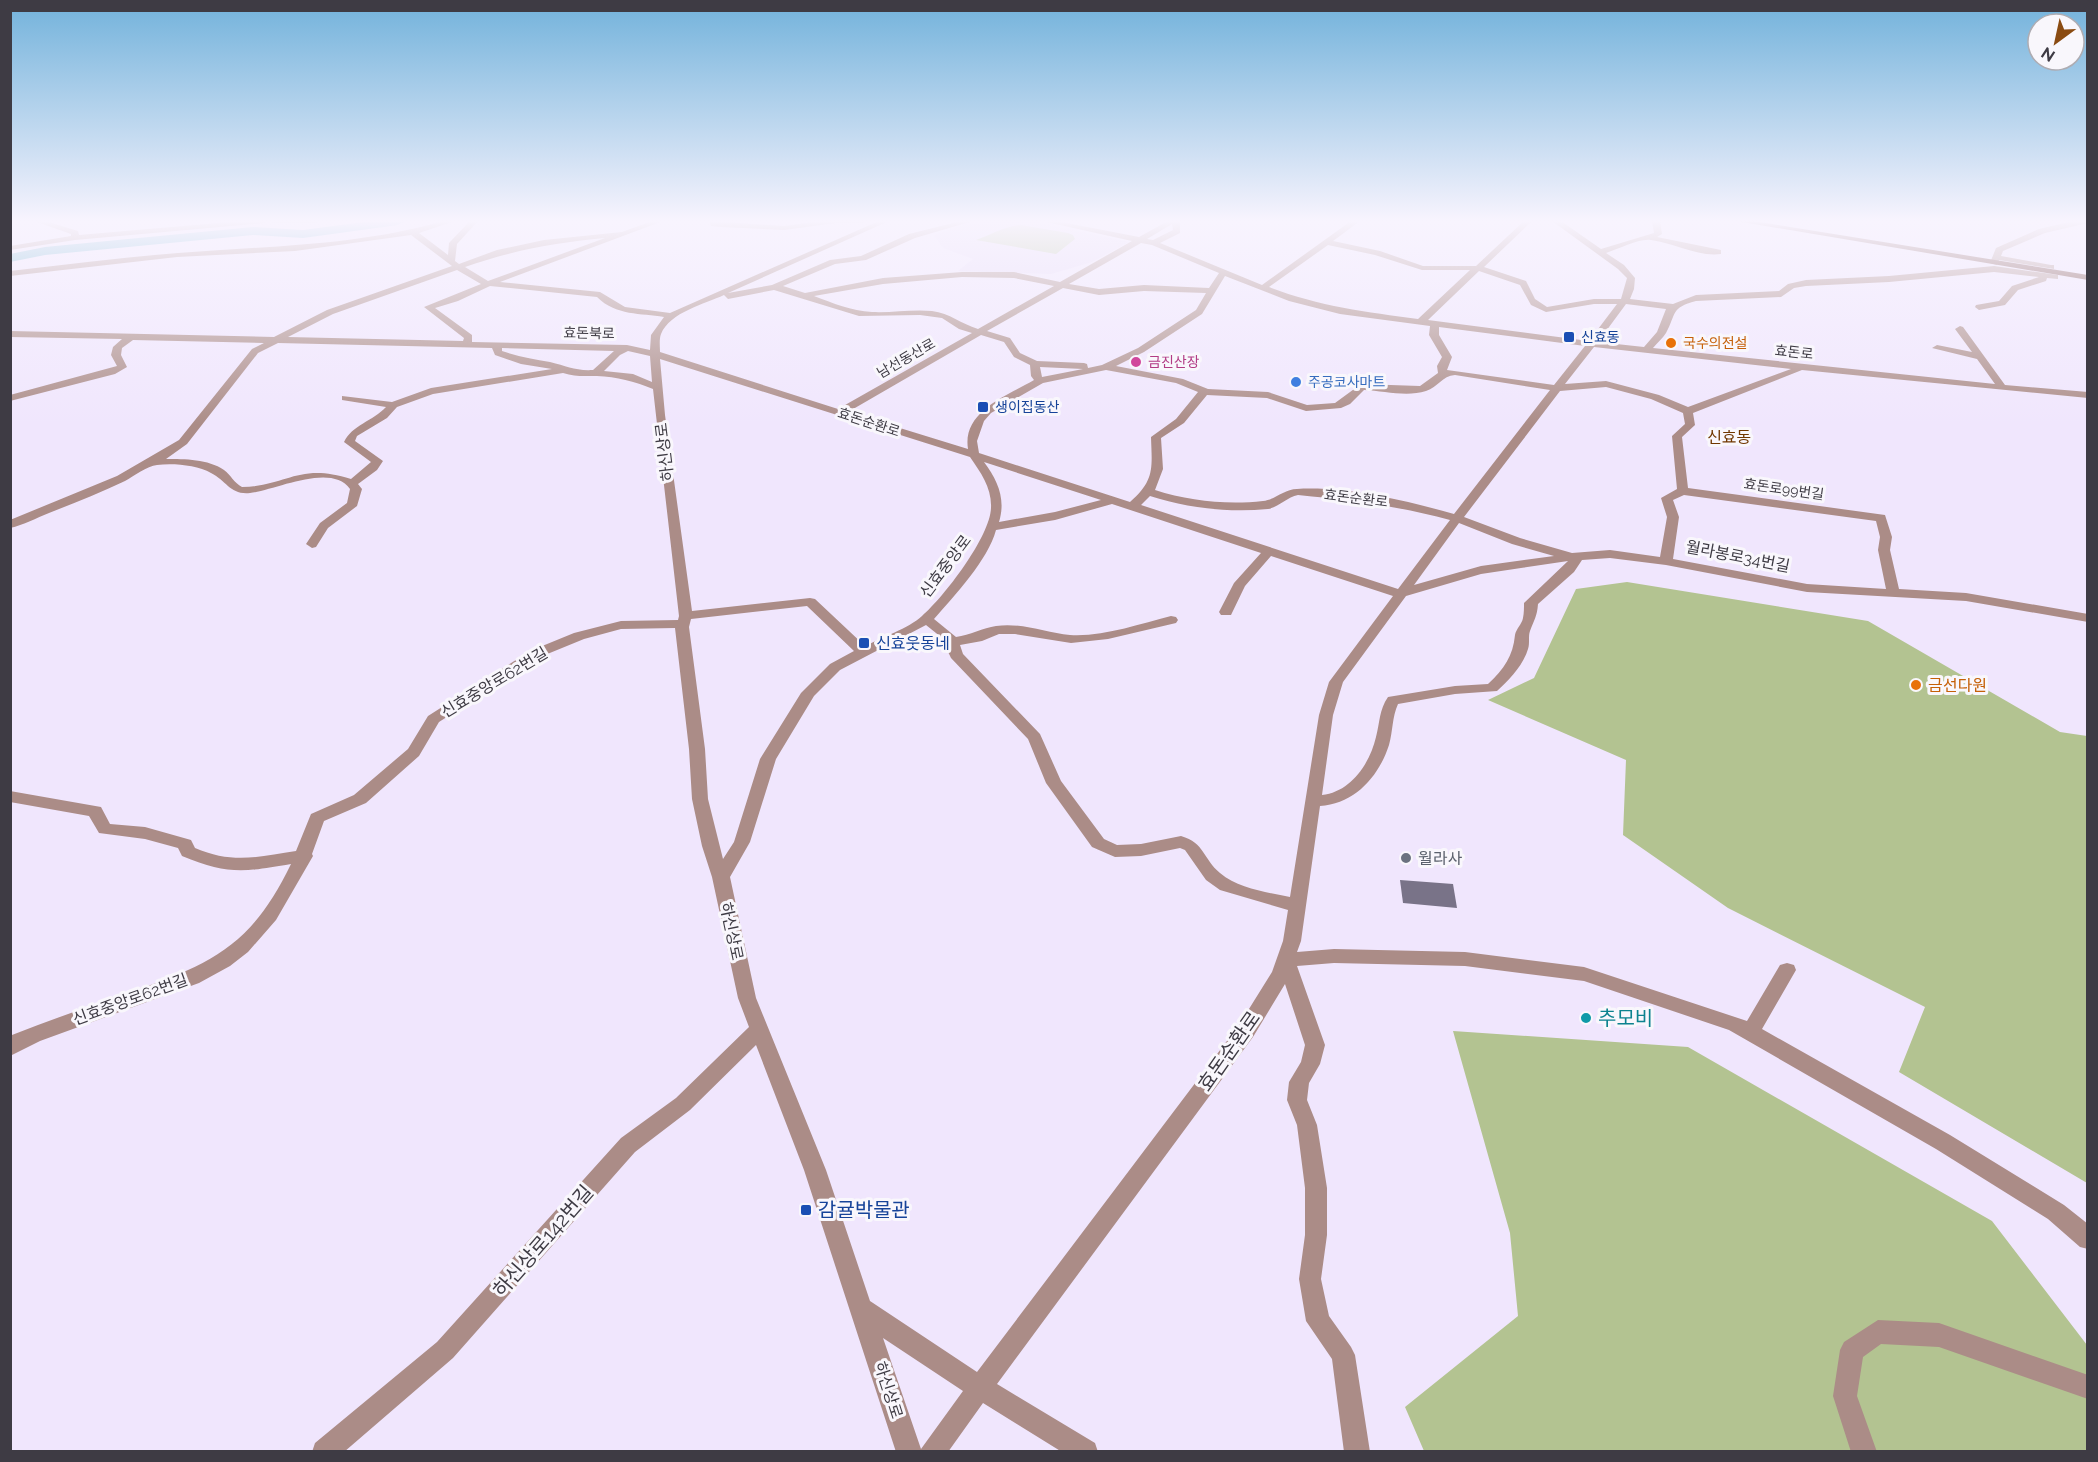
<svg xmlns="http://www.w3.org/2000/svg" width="2098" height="1462" font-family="Raleway,'Noto Sans KR',sans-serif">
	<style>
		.built { fill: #e7daf7 }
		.green { fill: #b3c391 }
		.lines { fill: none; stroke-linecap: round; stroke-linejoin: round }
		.river { fill: #61afc8; fill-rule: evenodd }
		.building { fill: #797388 }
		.minor { fill: #ab8c87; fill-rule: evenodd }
		.major { fill: #703e38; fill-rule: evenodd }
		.transit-dot { fill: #1a4fb4; stroke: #f9f7fc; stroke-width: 2 }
		.food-dot { fill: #e8710a; stroke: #f9f7fc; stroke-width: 2 }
		.hotel-dot { fill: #d1479c; stroke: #f9f7fc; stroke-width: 2 }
		.shop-dot { fill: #3f7fe0; stroke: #f9f7fc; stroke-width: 2 }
		.worship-dot { fill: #6b7280; stroke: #f9f7fc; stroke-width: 2 }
		.culture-dot { fill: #0f9aa8; stroke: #f9f7fc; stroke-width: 2 }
		.labels { text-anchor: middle; stroke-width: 6; stroke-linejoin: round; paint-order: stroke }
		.far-street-label { font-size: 14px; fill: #3e3b44; stroke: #f9f7fc }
		.far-transit-label { font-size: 14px; fill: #164399; stroke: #f9f7fc; text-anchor: start }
		.far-food-label { font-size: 14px; fill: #c56008; stroke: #f9f7fc; text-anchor: start }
		.far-hotel-label { font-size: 14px; fill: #b23c85; stroke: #f9f7fc; text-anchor: start }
		.far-shop-label { font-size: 14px; fill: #366cbe; stroke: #f9f7fc; text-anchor: start }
		.far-quarter-label { font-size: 16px; fill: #703700; stroke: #f9f7fc }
		.street-label { font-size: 16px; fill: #3e3b44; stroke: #f9f7fc }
		.transit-label { font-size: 16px; fill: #164399; stroke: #f9f7fc; text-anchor: start }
		.food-label { font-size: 16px; fill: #c56008; stroke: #f9f7fc; text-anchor: start }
		.worship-label { font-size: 16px; fill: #5b616d; stroke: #f9f7fc; text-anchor: start }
		.near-culture-label { font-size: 20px; fill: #0d838f; stroke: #f9f7fc; text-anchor: start }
		.near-street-label { font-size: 20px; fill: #3e3b44; stroke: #f9f7fc }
		.near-transit-label { font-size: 20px; fill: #164399; stroke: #f9f7fc; text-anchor: start }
	</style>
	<rect width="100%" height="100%" fill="#f0e6fd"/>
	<!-- built -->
	<path class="built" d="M989 221H1030L1129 242 1092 262 1051 274 958 271 973 259 943 248 934 235 961 226Z"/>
	<!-- green -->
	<path class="green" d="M1021 225 1068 233 1073 235 1075 239 1056 254 976 240C991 235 1004 226 1021 225Z
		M1627 582 1868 621 2060 732 2087 736V1183L1899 1072 1925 1007 1728 908 1623 835 1626 760 1488 700 1534 678 1576 589Z
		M1453 1031 1688 1047 1992 1221 2087 1345V1451H1424L1405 1407 1518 1316 1510 1233Z"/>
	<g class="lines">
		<!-- river -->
		<path class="river" d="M371 221H405L398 225 303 238 253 235 45 255 10 262V254L45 247 253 227 303 230Z"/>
	</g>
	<!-- building -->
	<path class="building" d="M1400 880 1453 884 1457 908 1403 903Z"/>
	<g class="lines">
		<!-- minor -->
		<path class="minor" d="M34 221H45L78 231 79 235 241 221H268L264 223 75 240 10 250V246L71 236V234Z
			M270 221H319L315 223H274Z
			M443 221H455L419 233 448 255 449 243 470 221H478L457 244 455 261 459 264 497 250 544 240 622 232 652 221H663L500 282 600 292 625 307 670 313 879 221H889L728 293 772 285 830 260 861 256 909 234 961 221H973L915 238 866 260 835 264 783 286 805 293 883 278 962 272H1014L1060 282 1132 241 1042 221H1056L1139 237 1168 221H1180V233L1160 243 1262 285 1351 221H1360L1333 241 1380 251 1423 266H1476L1524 221H1532L1484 267 1526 281 1535 299 1547 307 1594 299H1621L1627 278 1618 269 1552 221H1561L1601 249 1654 233 1652 221H1660L1662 234 1657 237 1721 250V254C1697 257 1675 243 1651 240 1639 238 1619 249 1606 253L1624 265 1635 278 1634 289 1630 299 1673 304 1696 295 1779 291 1788 284 1806 280 1889 276 1994 266 2058 275V279L2047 278 2046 281 2018 290 2005 305 1979 310 1975 307 1976 305 1999 301 2012 286 2039 277 1994 272 1889 282 1806 286 1794 288 1781 297 1696 301C1670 308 1677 313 1666 333 1663 338 1657 343 1653 348L1995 384 1977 359 1932 348 1937 345 1972 352 1955 329 1960 326 1963 327 2005 385 2088 392V398L1802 370 1693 413 1695 425 1682 437 1688 488 1885 515 1892 537 1890 550 1899 589 1966 593 2088 614V622L1966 601 1807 592 1666 565 1610 558 1582 560 1574 572 1538 604C1537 617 1534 620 1530 631 1528 636 1530 643 1528 649 1523 666 1509 680 1497 691L1455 694 1398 704C1392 717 1393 731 1389 745 1379 776 1355 804 1320 806L1301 941 1297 952 1334 949 1465 952 1584 967 1747 1021 1780 965 1787 963 1794 965 1796 970 1762 1029 1950 1135 2064 1205 2088 1224V1249L2080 1247 2048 1219 1936 1149 1729 1030 1584 981 1465 966 1334 963 1297 966 1325 1045 1320 1064 1309 1083 1307 1100 1317 1125 1327 1188V1235L1321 1279 1329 1316 1351 1347 1355 1355 1370 1452H1344L1332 1359 1306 1321 1299 1279 1305 1235V1188L1297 1125 1287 1100 1289 1082 1301 1062 1305 1045 1285 984 1253 1037 997 1384 1095 1443 1098 1452H1062L983 1403 948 1452H896L804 1170 756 1045 690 1110 635 1152 453 1358 344 1452H312L315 1443 437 1342 621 1138 676 1098 749 1027 738 998 712 877 702 846 692 799 689 749 675 628 621 629 584 639 540 657 439 722 419 756 366 803 324 821 312 854 313 856 276 920 248 952 230 966 199 983 40 1041 10 1056 12 1035C51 1020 89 1006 128 993 211 964 251 947 291 864 245 872 227 875 182 856L178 848 145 839 99 833 89 816 10 802V791L101 807 110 824 145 827 191 840 195 848C232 864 258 857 296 851L311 814 354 795 408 749 428 716 530 651 574 633 621 621 678 620 679 616 653 389C634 381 617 377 597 376 584 376 575 377 563 373L433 394 397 407 387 418 357 436 355 441 383 461 377 470 358 484 362 489 357 506 328 528 316 547 312 548 306 544 320 523 347 503 350 489C331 462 274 491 250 493 230 495 227 481 211 473 197 465 173 463 157 465 147 466 134 476 125 481 100 493 74 503 49 513 36 518 24 525 10 528V520L117 476 179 440 252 349 264 343 133 340 122 348 121 355 127 367 115 374 10 401V395L117 366 111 355 113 347 122 339 10 337V331L274 337 327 310 452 266 411 235 295 251 177 257 10 276V271C66 265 122 257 178 253 267 246 357 246 443 221ZM1172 224 1173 230 1153 240 1147 239ZM605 238 488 281 465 267C514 250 553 243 605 238ZM1141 243 1152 245 1219 273 1209 288 1144 285 1099 289 1069 284ZM1328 245 1375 255 1422 270H1470L1418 319C1367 312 1318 306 1269 287ZM457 270 481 284 424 307 464 338 463 341 288 337 333 314ZM1479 271 1520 285 1531 305 1546 312 1594 304H1617L1589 341 1428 320ZM1225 276 1289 301 1340 314 1430 326 1429 335 1442 357 1437 366 1438 373 1420 386 1361 384 1335 403 1307 405 1268 392 1208 389 1183 379 1116 366 1144 352 1202 314ZM962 277 1014 278 1054 286 978 329C961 324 950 313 932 311 912 309 892 313 872 312 851 311 833 303 814 296L883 284ZM490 286 597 297C616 316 641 313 664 317L651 335 650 350 627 345 472 342V335L435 308 458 301ZM1063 288 1099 295 1144 291 1206 293 1196 310 1138 348 1102 365 1088 368 1087 364 1084 363 1037 361 1020 353 1010 338 987 331ZM774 290 859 316 920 315 942 318 959 329 972 333 838 409 660 352C660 347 659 339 661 334 670 312 705 304 724 295L728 299ZM1626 304 1666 309 1657 332 1644 347 1598 342ZM1439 327 1585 346 1554 385 1447 370 1452 357 1439 335ZM981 335 1004 342 1014 357 1030 365 1031 376 1034 380C1007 396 962 411 968 449L848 412ZM278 343 492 348 495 355 521 364 552 369 431 388 392 402 342 396V400L386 407C373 421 352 425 344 442L371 462 351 479C299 462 287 486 242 487 234 483 231 475 224 470 208 459 185 459 166 459L187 444 258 353ZM1594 347 1791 369 1688 407 1659 395 1606 381 1565 384ZM502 348 614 351 593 370C575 371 567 366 550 362 534 359 519 357 502 351ZM628 351 650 356 652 382 633 374 604 371 620 355ZM660 359 970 457C981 473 992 488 991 508 990 537 944 597 922 616 909 628 881 638 865 646L815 599 810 598 692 611 665 415ZM1040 367 1083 369 1042 377ZM1106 370 1176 383 1198 392 1176 419 1151 437C1152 468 1155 480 1130 502L979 453 977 441 984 421 991 413 1043 383ZM1455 375 1550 390 1454 514C1408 501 1345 486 1297 489 1284 489 1275 500 1263 501 1227 505 1189 501 1155 490L1163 469 1161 438 1184 423 1207 395 1267 398 1306 411 1341 408 1350 404 1364 390C1384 391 1407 397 1426 391 1438 387 1442 376 1455 375ZM1606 387 1651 399 1683 413 1685 424 1672 436 1677 489 1661 498 1667 517 1660 557 1610 550 1572 553 1520 538 1464 517 1560 391ZM984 462 1101 500 1055 512 999 522C1006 499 998 481 984 462ZM1298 495C1350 500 1399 506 1450 520L1398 589 1141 505 1150 496C1187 508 1229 513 1268 509 1279 507 1287 497 1298 495ZM1684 495 1876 521 1880 537 1878 550 1886 589 1807 584 1673 559 1679 517 1673 500ZM1112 504 1261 553 1234 583 1219 612 1221 615H1231L1245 586 1271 556 1393 596 1329 682 1319 715 1290 897C1267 892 1239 889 1220 873 1203 859 1205 843 1181 836L1141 844 1117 845 1104 839 1061 781 1040 734 963 654 960 645 982 641 999 634H1015L1071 643 1108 639 1176 623 1178 620 1176 617 1171 616C1139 624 1103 637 1070 635 1046 633 1021 622 996 626 983 628 970 635 956 637L934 619C955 595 988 560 996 530L1055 520ZM1459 523 1512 544 1554 556 1481 566 1414 585ZM1568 561 1524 603C1524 608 1524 613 1523 618 1522 624 1516 629 1515 635 1513 656 1504 669 1488 684L1455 686 1388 697C1379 710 1380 722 1376 737 1370 763 1351 792 1322 795L1333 715 1343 682 1406 596 1481 574ZM807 606 854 651 830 664 801 693 760 759 734 842 723 859 708 799 705 749 689 627 691 619ZM926 625 941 637 951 658 1028 739 1046 783 1092 847 1115 857 1141 856 1180 848 1185 850 1206 880 1220 890 1288 910 1283 941 1272 972 1239 1025 977 1372 870 1301 826 1170 756 998 730 877 750 842 776 759 814 696 840 670ZM883 1338 963 1391 921 1449Z
			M709 221 784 226 821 221H866L862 223H836L784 230 721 227 711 226Z
			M2073 221H2088V223L2045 233 2003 251 2001 256 2051 265H2054V269L1999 260 1997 265 1990 263 1996 248 2039 229Z
			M1878 1320 1939 1323 2088 1375V1399L1939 1347 1881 1344 1863 1357 1857 1396 1877 1452H1851L1833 1396 1840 1350 1844 1342Z"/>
		<!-- major -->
		<path class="major" d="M1736 221H1753L2088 275V280Z"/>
	</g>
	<!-- sky -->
	<linearGradient id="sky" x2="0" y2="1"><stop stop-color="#72b2db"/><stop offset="0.52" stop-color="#f8f4fe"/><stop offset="1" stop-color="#f8f4fe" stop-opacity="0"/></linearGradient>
	<rect width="2098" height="425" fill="url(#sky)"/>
	<!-- markers -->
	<g class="transit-dot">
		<rect x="1563" y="331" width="12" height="12" rx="3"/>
		<rect x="977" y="401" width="12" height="12" rx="3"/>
		<rect x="858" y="637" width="12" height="12" rx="3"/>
		<rect x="800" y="1204" width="12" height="12" rx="3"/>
	</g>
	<g class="food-dot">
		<circle cx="1671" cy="343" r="6"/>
		<circle cx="1916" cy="685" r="6"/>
	</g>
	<circle class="hotel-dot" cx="1136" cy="362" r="6"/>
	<circle class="shop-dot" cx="1296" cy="382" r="6"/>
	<circle class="worship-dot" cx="1406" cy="858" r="6"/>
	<circle class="culture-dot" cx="1586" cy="1018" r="6"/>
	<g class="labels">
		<!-- far-street labels -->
		<g class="far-street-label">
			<text transform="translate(589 333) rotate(1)" y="5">효돈북로</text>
			<text transform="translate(1794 352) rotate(6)" y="5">효돈로</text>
			<text transform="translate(906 358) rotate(-30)" y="5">남선동산로</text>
			<text transform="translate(869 422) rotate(18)" y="5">효돈순환로</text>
			<text transform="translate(1784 489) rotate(8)" y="5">효돈로99번길</text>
			<text transform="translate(1356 498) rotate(7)" y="5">효돈순환로</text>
		</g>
		<!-- far-transit labels -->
		<g class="far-transit-label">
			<text x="1581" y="342">신효동</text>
			<text x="995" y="412">생이집동산</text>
		</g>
		<!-- far-food labels -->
		<g class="far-food-label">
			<text x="1683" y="348">국수의전설</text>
		</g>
		<!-- far-hotel labels -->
		<g class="far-hotel-label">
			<text x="1148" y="367">금진산장</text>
		</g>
		<!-- far-shop labels -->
		<g class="far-shop-label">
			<text x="1308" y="387">주공코사마트</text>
		</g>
		<!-- far-quarter labels -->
		<g class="far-quarter-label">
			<text x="1729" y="443">신효동</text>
		</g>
		<!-- street labels -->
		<g class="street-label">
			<text transform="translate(664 452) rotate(-97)" y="6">하신상로</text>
			<text transform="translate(1738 556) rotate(11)" y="6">월라봉로34번길</text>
			<text transform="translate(945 566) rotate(-53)" y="6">신효중앙로</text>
			<text transform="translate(494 682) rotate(-31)" y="6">신효중앙로62번길</text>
			<text transform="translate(732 931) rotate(78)" y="6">하신상로</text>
			<text transform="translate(130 999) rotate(-20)" y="6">신효중앙로62번길</text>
			<text transform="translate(889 1390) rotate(72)" y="6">하신상로</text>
		</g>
		<!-- transit labels -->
		<g class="transit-label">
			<text x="876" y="649">신효웃동네</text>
		</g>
		<!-- food labels -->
		<g class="food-label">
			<text x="1928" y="691">금선다원</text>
		</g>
		<!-- worship labels -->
		<g class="worship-label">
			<text x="1418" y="864">월라사</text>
		</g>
		<!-- near-culture labels -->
		<g class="near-culture-label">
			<text x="1598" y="1025">추모비</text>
		</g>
		<!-- near-street labels -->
		<g class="near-street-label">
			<text transform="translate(1229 1051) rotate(-55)" y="7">효돈순환로</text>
			<text transform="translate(543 1241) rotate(-49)" y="7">하신상로142번길</text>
		</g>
		<!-- near-transit labels -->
		<g class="near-transit-label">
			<text x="818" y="1217">감귤박물관</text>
		</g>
	</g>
	<!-- border -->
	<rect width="2098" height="1462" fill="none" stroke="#3e3b44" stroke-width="24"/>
	<!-- north arrow -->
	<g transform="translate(2056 42) rotate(213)"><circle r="28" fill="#f9f7fc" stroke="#aeacb2" stroke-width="1.5"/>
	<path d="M0-4.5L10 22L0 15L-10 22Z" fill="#8a4b12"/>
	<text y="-9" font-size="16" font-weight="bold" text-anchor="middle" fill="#3e3b44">N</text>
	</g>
</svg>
